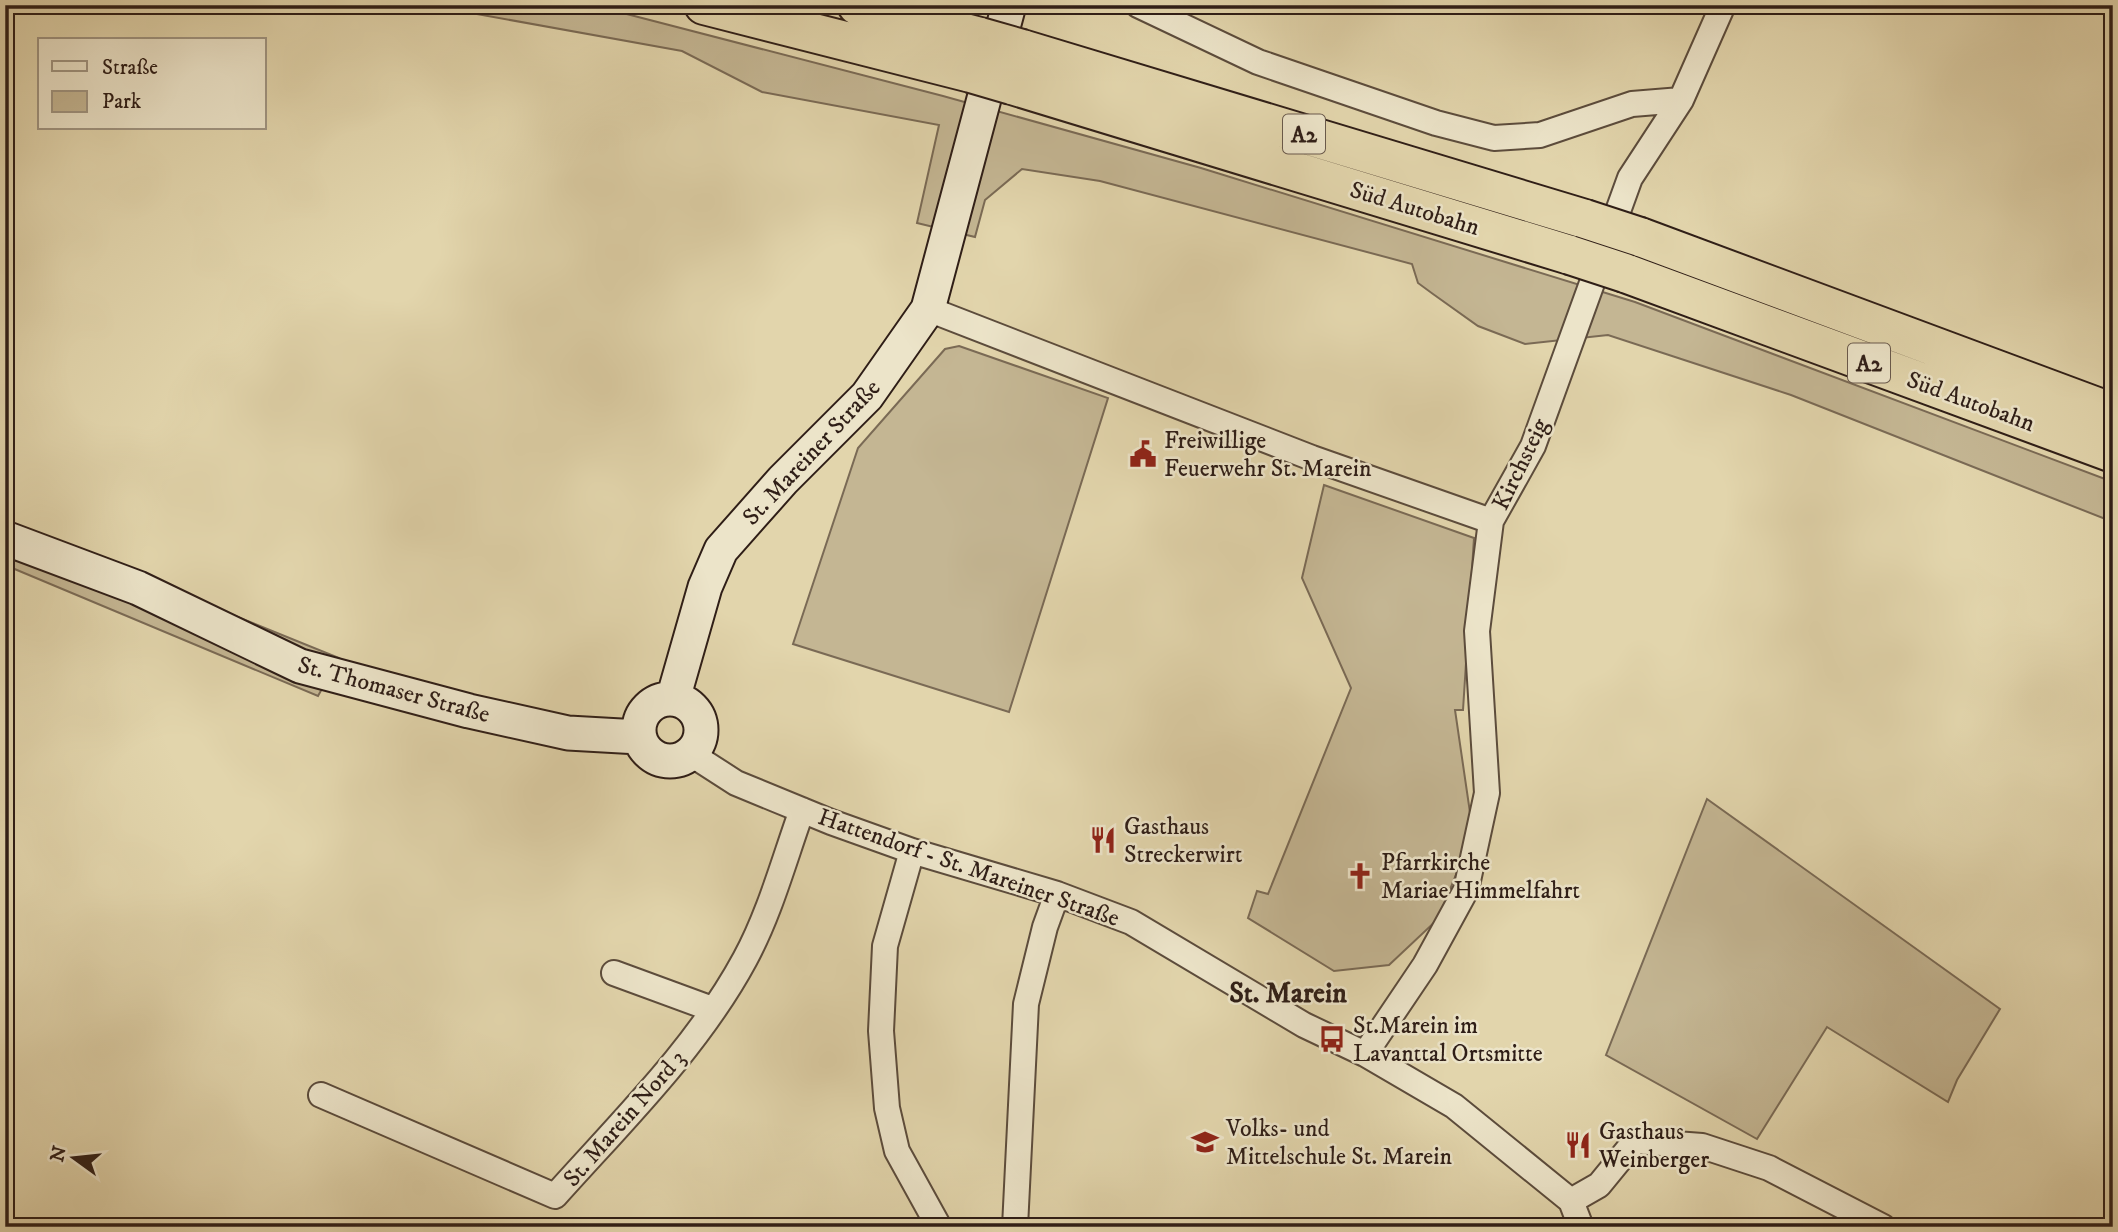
<svg xmlns="http://www.w3.org/2000/svg" width="2118" height="1232" font-family="'IM FELL DW Pica',serif">
	<style>
		.green { fill: #c4b693; stroke: #7a6a55; stroke-width: 2 }
		.lines { fill: none; stroke-linecap: round; stroke-linejoin: round }
		.street-casing { stroke: #5c4c3c; stroke-width: 28 }
		.secondary-casing { stroke: #2f1e17; stroke-width: 37 }
		.highway-casing { stroke: #2f1e17; stroke-width: 42 }
		.street { stroke: #ece4c9; stroke-width: 24 }
		.secondary { stroke: #ece4c9; stroke-width: 33 }
		.highway { stroke: #e2d5ac; stroke-width: 38 }
		.highway-bridge-casing { stroke: #2f1e17; stroke-width: 42; stroke-linecap: butt }
		.highway-bridge { stroke: #e2d5ac; stroke-width: 38 }
		.labels { text-anchor: middle; stroke-width: 5; stroke-linejoin: round; paint-order: stroke }
		.shield { fill: #ece4c9; stroke: #68594c; stroke-width: 2 }
		.shield-label { font-size: 23px; font-weight: bold; fill: #2f1e17 }
		.street-label { font-size: 24px; fill: #2f1e17; stroke: #ece4c9 }
		.poi-label { font-size: 24px; fill: #2f1e17; stroke: #ece4c9; text-anchor: start }
		.quarter-label { font-size: 28px; font-weight: bold; fill: #2f1e17; stroke: #ece4c9 }
	</style>
	<rect width="100%" height="100%" fill="#e2d5ac"/>
	<filter id="stains"><feTurbulence type="fractalNoise" baseFrequency=".00286" numOctaves="4"/><feColorMatrix values="0 0 0 0 .2 0 0 0 0 .09 0 0 0 0 .02 0 0 0 .5 -.17"/></filter>
	<radialGradient id="worn" r=".72"><stop offset=".6" stop-color="#630" stop-opacity="0"/><stop offset="1" stop-color="#630" stop-opacity=".3"/></radialGradient>
	<!-- green -->
	<path class="green" d="M427 5H592L943 96 1201 168 1635 302 2113 482V522L1791 395 1608 335 1525 344 1478 326 1433 294 1418 283 1412 264 1100 181 1022 169 985 200 975 237 917 223 939 125 762 92 682 51Z
		M959 346 1108 398 1009 712 793 644 858 448 945 349Z
		M1324 485 1474 538 1463 710H1455L1473 833 1438 919 1389 965 1334 971 1248 918 1257 891 1268 894 1351 688 1302 578Z
		M5 523 339 658 318 696 5 565Z
		M1707 799 2000 1009 1957 1080 1948 1102 1827 1027 1757 1139 1606 1055Z"/>
	<g class="lines">
		<defs>
			<path id="street" d="M1138 5 1258 62 1436 123 1494 138 1540 135 1632 104 1681 100
				M928 309 1312 458 1491 521
				M691 754 736 783 831 822 912 851 1057 894 1131 922 1304 1025 1365 1054 1454 1106 1571 1201 1581 1227
				M912 851 885 946 881 1031 887 1108 897 1151 939 1227
				M614 973 712 1009
				M1365 1054 1425 965 1466 890 1487 793 1477 631 1491 521 1533 446 1630 178 1681 100 1723 5
				M321 1095 555 1196C622 1121 697 1048 745 959 770 913 784 860 802 810
				M1571 1201 1599 1185 1635 1141 1702 1146 1769 1168 1883 1227
				M1015 1227 1026 1004 1045 927 1057 894"/>
			<path id="secondary" d="M5 538 138 588 300 666 469 711 568 733 639 737
				M639 730a31 31 0 1 1 62 0a31 31 0 1 1-62 0Z
				M673 699 705 587 721 550 783 480 867 396 928 309 1009 5"/>
			<path id="highway" d="M704 5 971 73
				M857 5 980 37
				M1022 49 1585 219
				M1012 85 1570 255
				M1640 237 2113 413
				M1625 273 2113 453"/>
		</defs>
		<!-- street casing -->
		<use href="#street" class="street-casing"/>
		<!-- secondary casing -->
		<use href="#secondary" class="secondary-casing"/>
		<!-- highway casing -->
		<use href="#highway" class="highway-casing"/>
		<!-- street -->
		<use href="#street" class="street"/>
		<!-- secondary -->
		<use href="#secondary" class="secondary"/>
		<!-- highway -->
		<use href="#highway" class="highway"/>
		<defs>
			<path id="highway-bridge" d="M980 37 1022 49
				M971 73 1012 85
				M1585 219 1640 237
				M1570 255 1625 273"/>
		</defs>
		<!-- highway-bridge casing -->
		<use href="#highway-bridge" class="highway-bridge-casing"/>
		<!-- highway-bridge -->
		<use href="#highway-bridge" class="highway-bridge"/>
	</g>
	<!-- icons -->
	<defs>
		<symbol id="civic-bare" viewBox="-9 -9 18 18"><path d="M-.6-6.5H3V-4.5H.6V-3L4-1V1h2V6H-6V1h2V-1L-.6-3ZM-1.2 2.5V6h2.4V2.5Z" fill="#8f2418" stroke="#ece4c9" stroke-width="2.5" paint-order="stroke"/></symbol>
		<symbol id="restaurant-bare" viewBox="-9 -9 18 18"><path d="M-5-6h1v4h1v-4h1v4h1v-4h1v5L-1.5 .5V6h-2V.5L-5-1ZM5-6V6H3V1.5H1.5Q1.5-4 5-6Z" fill="#8f2418" stroke="#ece4c9" stroke-width="2.5" paint-order="stroke"/></symbol>
		<symbol id="church-bare" viewBox="-9 -9 18 18"><path d="M-1.2-6h2.4v3.5h3.3v2.4h-3.3V6h-2.4V-.1h-3.3v-2.4h3.3Z" fill="#8f2418" stroke="#ece4c9" stroke-width="2.5" paint-order="stroke"/></symbol>
		<symbol id="bus-bare" viewBox="-9 -9 18 18"><path d="M-5-6H5V4H4V6H2V4H-2V6H-4V4H-5ZM-3.5-4V0h7V-4ZM-3.5 1.2v1.5H-2V1.2ZM2 1.2v1.5H3.5V1.2Z" fill="#8f2418" stroke="#ece4c9" stroke-width="2.5" paint-order="stroke"/></symbol>
		<symbol id="school-bare" viewBox="-9 -9 18 18"><path d="M0-5L7-2L0 1L-7-2ZM-4 1L0 2.5L4 1V4Q0 6-4 4Z" fill="#8f2418" stroke="#ece4c9" stroke-width="2.5" paint-order="stroke"/></symbol>
	</defs>
	<g fill-rule="evenodd">
		<use href="#civic-bare" x="1124" y="435" width="38" height="38"/>
		<use href="#restaurant-bare" x="1084" y="821" width="38" height="38"/>
		<use href="#church-bare" x="1341" y="857" width="38" height="38"/>
		<use href="#bus-bare" x="1313" y="1020" width="38" height="38"/>
		<use href="#school-bare" x="1186" y="1123" width="38" height="38"/>
		<use href="#restaurant-bare" x="1559" y="1126" width="38" height="38"/>
	</g>
	<g class="labels">
		<!-- shield labels -->
		<g class="shield">
			<rect x="1283" y="114.5" width="42" height="39" rx="5"/>
			<rect x="1848" y="343.5" width="42" height="39" rx="5"/>
		</g>
		<g class="shield-label">
			<text x="1304" y="142">A2</text>
			<text x="1869" y="371">A2</text>
		</g>
		<!-- street labels -->
		<g class="street-label">
			<text transform="translate(1415 208) rotate(17)" y="8">Süd Autobahn</text>
			<text transform="translate(1971 401) rotate(20)" y="8">Süd Autobahn</text>
			<text transform="translate(811 452) rotate(-47)" y="8">St. Mareiner Straße</text>
			<text transform="translate(1520 464) rotate(-64)" y="8">Kirchsteig</text>
			<text transform="translate(394 689) rotate(15)" y="8">St. Thomaser Straße</text>
			<text transform="translate(969 867) rotate(19)" y="8">Hattendorf - St. Mareiner Straße</text>
			<text transform="translate(624 1118) rotate(-49)" y="8">St. Marein Nord 3</text>
		</g>
		<!-- poi labels -->
		<g class="poi-label">
			<text x="1164" y="448">Freiwillige<tspan x="1164" dy="28">Feuerwehr St. Marein</tspan></text>
			<text x="1124" y="834">Gasthaus<tspan x="1124" dy="28">Streckerwirt</tspan></text>
			<text x="1381" y="870">Pfarrkirche<tspan x="1381" dy="28">Mariae Himmelfahrt</tspan></text>
			<text x="1353" y="1033">St.Marein im<tspan x="1353" dy="28">Lavanttal Ortsmitte</tspan></text>
			<text x="1226" y="1136">Volks- und<tspan x="1226" dy="28">Mittelschule St. Marein</tspan></text>
			<text x="1599" y="1139">Gasthaus<tspan x="1599" dy="28">Weinberger</tspan></text>
		</g>
		<!-- quarter labels -->
		<g class="quarter-label">
			<text x="1288" y="1002">St. Marein</text>
		</g>
	</g>
	<!-- margin -->
	<rect width="2118" height="1232" fill="none" stroke="#e2d5ac" stroke-width="28"/>
	<rect x="7" y="7" width="2104" height="1218" fill="none" stroke="#2f1e17" stroke-width="3.5"/>
	<rect x="14" y="14" width="2090" height="1204" fill="none" stroke="#2f1e17" stroke-width="2"/>
	<!-- legend -->
	<rect x="38" y="38" width="228" height="91" fill="#ece4c9" stroke="#a09582" stroke-width="2"/>
	<rect x="52" y="61" width="35" height="10" fill="#ece4c9" stroke="#a09582" stroke-width="2"/>
	<text x="102" y="74" font-size="21" fill="#2f1e17">Straße</text>
	<rect x="52" y="91" width="35" height="21" fill="#c4b693" stroke="#a09582" stroke-width="2"/>
	<text x="102" y="108" font-size="21" fill="#2f1e17">Park</text>
	<!-- north arrow -->
	<g transform="translate(74 1158) rotate(285)" stroke="#ece4c9" stroke-width="5" paint-order="stroke">
	<path d="M0-5L12 26L0 18L-12 26Z" fill="#2f1e17"/>
	<text y="-10" font-size="19" font-weight="bold" text-anchor="middle" fill="#2f1e17">N</text>
	</g>
	<rect width="100%" height="100%" filter="url(#stains)"/>
	<rect width="100%" height="100%" fill="url(#worn)"/>
</svg>
